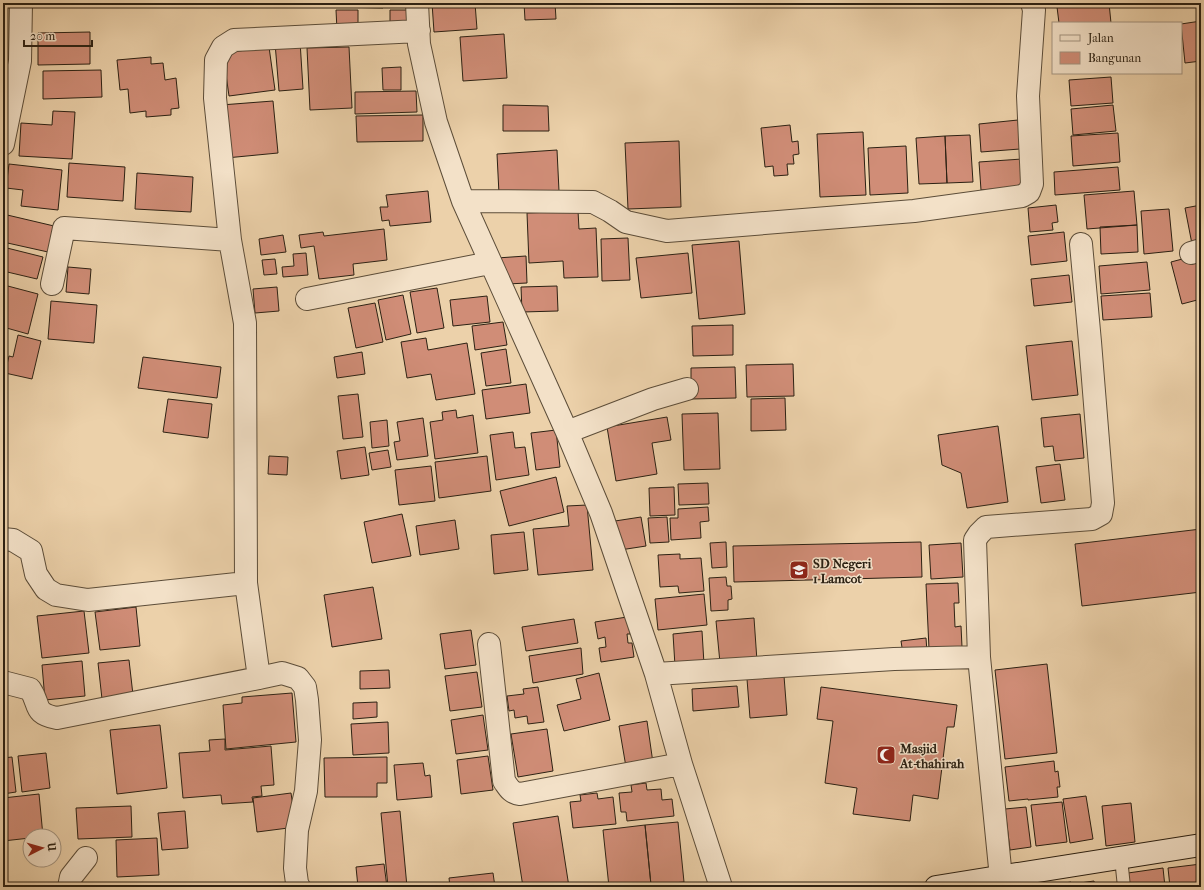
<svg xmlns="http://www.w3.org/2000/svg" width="1204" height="890" font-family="'IM FELL French Canon',serif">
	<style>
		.building { fill: #d08d77; stroke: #2c2113 }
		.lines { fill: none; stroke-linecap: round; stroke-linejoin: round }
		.lane-casing { stroke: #5c4d39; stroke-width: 14 }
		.street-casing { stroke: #5c4d39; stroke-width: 24 }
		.secondary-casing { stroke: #2c2113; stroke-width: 24 }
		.lane { stroke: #f3e1c8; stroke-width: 12 }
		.street { stroke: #f3e1c8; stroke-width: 22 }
		.secondary { stroke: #f3e1c8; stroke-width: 22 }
		.labels { text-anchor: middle; stroke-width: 3; stroke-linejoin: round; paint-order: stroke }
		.poi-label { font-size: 13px; font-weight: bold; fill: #2c2113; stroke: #f3e1c8; text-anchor: start }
	</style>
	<rect width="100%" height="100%" fill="#ecd1aa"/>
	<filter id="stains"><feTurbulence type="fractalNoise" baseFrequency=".005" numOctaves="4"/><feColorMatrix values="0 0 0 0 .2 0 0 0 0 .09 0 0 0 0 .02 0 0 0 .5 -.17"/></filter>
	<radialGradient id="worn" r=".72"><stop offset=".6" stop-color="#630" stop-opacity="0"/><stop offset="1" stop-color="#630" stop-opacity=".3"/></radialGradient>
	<!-- building -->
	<path class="building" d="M341 3H383V8L341 7Z
		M432 3H475L477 29 434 32Z
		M524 3H555L556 19 525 20Z
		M609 3H649L609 7Z
		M1094 3H1109L1111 23H1059L1057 7Z
		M336 10H358V29L337 30Z
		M390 10H413V30H390Z
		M1201 21V61L1185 63 1181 24Z
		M90 32V64L38 65V33Z
		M504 34 507 78 463 81 460 37Z
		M300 41 303 89 279 91 275 43Z
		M269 47 275 90 229 96 223 53Z
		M349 47 352 108 310 110 307 48Z
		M151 57V64L163 63 165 80 176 78 179 108 171 109V115L146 117V111L130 113 128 89 120 90 117 60Z
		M401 67V90H383L382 68Z
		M101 70 102 97 43 99V71Z
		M1111 77 1113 103 1071 106 1069 80Z
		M416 91 417 112 355 114V92Z
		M273 101 278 153 226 158 221 105Z
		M503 105 548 106 549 131H503Z
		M1113 105 1116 131 1073 135 1071 109Z
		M53 111 75 112 72 159 19 156 21 123 52 125Z
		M423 115V141L357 142 356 116Z
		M1018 120 1020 149 981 152 979 124Z
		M790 125 792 142 798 141 799 154 793 155 794 164H787L788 175 774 176 773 166 765 167 761 128Z
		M863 132 866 195 820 197 817 134Z
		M1118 133 1120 162 1073 166 1071 136Z
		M970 135 973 182 947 183 945 136Z
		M945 136 947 183 919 184 916 138Z
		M679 141 681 207 628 209 625 143Z
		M906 146 908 193 870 195 868 148Z
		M557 150 559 191 499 194 497 154Z
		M1022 159 1024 187 981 190 979 162Z
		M69 163 125 167 123 201 67 197Z
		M9 164 62 170 58 210 21 206 23 190 6 188Z
		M1118 167 1120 190 1055 195 1054 172Z
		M137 173 193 177 191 212 135 209Z
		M428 191 431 222 390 226 389 220 382 221 380 207H388L386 195Z
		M1134 191 1137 225 1087 229 1084 195Z
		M1056 205 1058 222 1052 223 1053 230 1030 232 1028 208Z
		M1201 205V243L1192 244 1185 208Z
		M1169 209 1173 251 1144 254 1141 211Z
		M578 211 579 229 596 228 598 277 564 278 563 261 529 263 527 213Z
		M3 214 54 226 48 252 3 242Z
		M1137 225 1138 252 1101 254 1100 227Z
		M384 229 387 260 353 264 354 275 319 279 314 246 301 248 299 235 323 232 324 236Z
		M1064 232 1067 261 1031 265 1028 236Z
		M283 235 286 252 261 255 259 239Z
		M628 238 630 280 602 281 601 239Z
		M739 241 745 314 699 319 692 245Z
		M3 247 43 257 37 279 3 271Z
		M306 253 308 275 283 277 282 267 294 266 293 254Z
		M688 253 692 293 641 298 636 258Z
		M1201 254V299L1182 304 1171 262Z
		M526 256 527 283 507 284 497 258Z
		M275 259 277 274 264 275 262 260Z
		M1147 262 1150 290 1101 294 1099 266Z
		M68 267 91 269 89 294 66 292Z
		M1069 275 1072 302 1034 306 1031 279Z
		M4 285 38 294 28 334 3 327V291Z
		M557 286 558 311 522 312 521 287Z
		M277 287 279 311 255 313 253 289Z
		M437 288 444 328 417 333 410 292Z
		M1150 293 1152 317 1103 320 1101 296Z
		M403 295 411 334 386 340 378 300Z
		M487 296 490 322 453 326 450 300Z
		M51 301 97 305 94 343 48 339Z
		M375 303 383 342 356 348 348 308Z
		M503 322 507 345 475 350 472 326Z
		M733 325V355L693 356 692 326Z
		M18 335 41 341 32 379 5 373 9 356 13 357Z
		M426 338 428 350 467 343 475 394 436 400 431 374 407 378 401 342Z
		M1072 341 1078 395 1032 400 1026 346Z
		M506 349 511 383 486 386 481 353Z
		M362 352 365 374 337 378 334 357Z
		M143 357 221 367 217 398 138 388Z
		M793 364 794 396 747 397 746 365Z
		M735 367 736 398 691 399V368Z
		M526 384 530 413 486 419 482 390Z
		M358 394 363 437 343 439 338 396Z
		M785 398 786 430 751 431V399Z
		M168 399 212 404 208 438 163 432Z
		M456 410 457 418 473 415 478 453 435 459 430 422 443 420 442 412Z
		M718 413 720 469 684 470 682 414Z
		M1080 414 1084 458 1055 461 1053 446 1044 447 1041 418Z
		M667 417 671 440 652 443 657 474 616 481 607 427Z
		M423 418 428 456 397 460 394 442 400 441 397 422Z
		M387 420 389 446 372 448 370 422Z
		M998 426 1008 502 967 508 961 473 942 465 938 435Z
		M556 430 560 467 536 470 531 433Z
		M513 432 515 448 525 447 529 475 496 480 490 435Z
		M365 447 369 475 341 479 337 451Z
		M388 450 391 467 372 470 369 453Z
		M269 456 288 457 287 475 268 474Z
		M487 456 491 491 439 498 435 462Z
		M1060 464 1065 500 1041 503 1036 467Z
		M431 466 435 501 399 505 395 470Z
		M556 477 564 512 509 526 500 491Z
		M708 483 709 504 679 505 678 484Z
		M674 487 675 515 650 516 649 488Z
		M587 505 593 570 538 575 533 529 569 526 567 506Z
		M708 507 709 521 700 522 701 538 671 540 670 518H678V509Z
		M402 514 411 556 372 563 364 522Z
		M641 517 646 546 620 550 615 521Z
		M667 517 669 542 650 543 648 518Z
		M455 520 459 549 420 555 416 526Z
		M1201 529V592L1082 606 1075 544Z
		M524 532 528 570 494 574 491 535Z
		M726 542 727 567 712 568 710 543Z
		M921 542 922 577 734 582 733 546Z
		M961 543 963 577 931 579 929 545Z
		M680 554V559L701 558 704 591 679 593 678 586 660 587 658 555Z
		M726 577 727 586H731L732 599 728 600V610L711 611 709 578Z
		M958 583 959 603H954L955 627 961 626 962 647 929 649 926 584Z
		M373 587 382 639 332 647 324 595Z
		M704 594 707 625 658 630 655 599Z
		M136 607 140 646 100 650 95 612Z
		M84 611 89 653 42 658 37 616Z
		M627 617 630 634H627L628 643H632L634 657 601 662 599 648 606 647 605 637 598 639 595 622Z
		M754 618 757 661 720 663 716 621Z
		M574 619 578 643 526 651 522 627Z
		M471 630 476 665 445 669 440 634Z
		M702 631 704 664 675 666 673 634Z
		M926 638 927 652 903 654 901 641Z
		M581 648 583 674 533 683 529 656Z
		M129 660 133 695 102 699 98 663Z
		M82 661 85 696 45 700 42 665Z
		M1047 664 1057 753 1005 759 995 670Z
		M389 670 390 688 360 689V671Z
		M477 672 482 707 450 711 445 676Z
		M599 673 610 720 564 731 557 705 581 699 576 679Z
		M784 676 787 715 750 718 747 679Z
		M737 686 739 707 693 711 692 689Z
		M538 687 544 722 528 724 527 716 515 718 514 710 509 711 507 696 524 694 523 689Z
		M821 687 957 705 954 727H947L938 799 913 795 910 821 853 814 857 788 825 783 833 721 817 719Z
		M292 693 296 742 226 749 223 705 242 703V697Z
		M377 702V717L353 719V703Z
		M483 715 488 750 456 754 451 720Z
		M647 721 653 763 626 767 619 726Z
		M388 722 389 753 353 755 351 724Z
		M160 725 167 788 117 794 110 730Z
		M547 729 553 771 518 777 511 734Z
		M225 739V750L271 746 274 785 261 786 262 796 252 797 253 802 222 804 221 795 183 798 179 753 210 751 209 740Z
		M46 753 50 788 22 792 18 756Z
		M488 756 493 790 461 794 457 760Z
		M12 757 16 792 3 794V758Z
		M387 757V783H377V797H325L324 758Z
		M1054 761 1055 772 1058 771 1060 787H1057L1058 797 1028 800V799L1009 801 1005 767Z
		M423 763 425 776 430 775 432 797 397 800 394 765Z
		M646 783 647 790 661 789 662 800 672 799 674 816 627 821 626 812H621L619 793 632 792 631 785Z
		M291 793 296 827 257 832 253 798Z
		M597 793 598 799 613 797 616 824 573 828 570 802 581 801 580 795Z
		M39 794 43 836H30V838L3 841V798Z
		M1086 796 1093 839 1070 843 1063 799Z
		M1062 802 1067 842 1036 846 1031 805Z
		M1131 803 1135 842 1106 846 1102 806Z
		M131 806 132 837 78 839 76 808Z
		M1026 807 1031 847 1010 850 1005 809Z
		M185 811 188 848 162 850 158 813Z
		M400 811 407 887H388L381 813Z
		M558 816 569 887H523L513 823Z
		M678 822 684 882 651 885 645 825Z
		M645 825 651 885 636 887H609L603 830Z
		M157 838 159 875 117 877 116 840Z
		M384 864 387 887H358L356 867Z
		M1201 864V887H1170L1168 868Z
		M1163 868 1165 887H1130L1128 873Z
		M493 873 495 887H450L449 878Z
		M1094 881 1095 887H1074L1073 884Z
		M1071 882V887H1046V886Z
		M1119 883V887H1099L1098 885Z"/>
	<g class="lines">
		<defs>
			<path id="lane" d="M1121 858 1124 887"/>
			<path id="street" d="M417 3 419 44 436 122 463 201 567 432 601 513 656 674 681 764 721 887
				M3 144 20 61 21 3
				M463 201 593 202 610 211 626 222 667 231 914 211 1022 196 1029 192 1032 184 1028 96 1034 10 1032 3
				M1191 253 1201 250
				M52 284 64 228 230 240
				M307 299 490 263
				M567 432 653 399 687 389
				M3 539 13 540 31 551 36 574 46 589 56 595 88 600 246 583
				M489 644 504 781C509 788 511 793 520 794L681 764
				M656 674 894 659 979 657
				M259 678 246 583 245 323 230 240 215 98 216 60 223 47 234 40 419 31
				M3 682 30 689C41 705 32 713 57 718L259 678 282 673 298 678 305 687 307 700 310 740 306 791 297 830 295 868 297 883 299 887
				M1001 878 979 657 975 540 979 534 986 527 1092 519 1101 514 1103 503 1090 342 1081 244
				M69 887 71 877 86 858"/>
			<path id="secondary" d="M936 887 1201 845"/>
		</defs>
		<!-- lane casing -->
		<use href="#lane" class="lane-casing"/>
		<!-- street casing -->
		<use href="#street" class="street-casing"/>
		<!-- secondary casing -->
		<use href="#secondary" class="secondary-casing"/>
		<!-- lane -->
		<use href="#lane" class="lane"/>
		<!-- street -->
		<use href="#street" class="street"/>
		<!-- secondary -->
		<use href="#secondary" class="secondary"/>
	</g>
	<!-- icons -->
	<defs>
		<symbol id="school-square" viewBox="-11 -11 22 22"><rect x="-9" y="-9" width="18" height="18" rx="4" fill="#8f2418" stroke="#f3e1c8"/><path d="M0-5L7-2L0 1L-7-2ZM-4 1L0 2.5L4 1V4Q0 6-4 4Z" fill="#fff"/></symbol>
		<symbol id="mosque-square" viewBox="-11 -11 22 22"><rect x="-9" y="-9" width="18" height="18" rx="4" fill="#8f2418" stroke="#f3e1c8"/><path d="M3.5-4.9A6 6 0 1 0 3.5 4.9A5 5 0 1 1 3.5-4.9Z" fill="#fff"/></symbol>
	</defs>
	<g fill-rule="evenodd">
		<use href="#school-square" x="788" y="559" width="22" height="22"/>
		<use href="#mosque-square" x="875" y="744" width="22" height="22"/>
	</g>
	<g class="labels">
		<!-- poi labels -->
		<g class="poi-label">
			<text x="813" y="568">SD Negeri<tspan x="813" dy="15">1 Lamcot</tspan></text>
			<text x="900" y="753">Masjid<tspan x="900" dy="15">At-thahirah</tspan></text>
		</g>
	</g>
	<!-- margin -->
	<rect width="1204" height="890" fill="none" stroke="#ecd1aa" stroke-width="16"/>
	<rect x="4" y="4" width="1196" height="882" fill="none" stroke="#2c2113" stroke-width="2"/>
	<rect x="8" y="8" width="1188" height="874" fill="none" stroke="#2c2113"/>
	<!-- legend -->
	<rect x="1052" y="22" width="130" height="52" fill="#f3e1c8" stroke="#a39480"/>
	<rect x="1060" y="35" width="20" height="6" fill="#f3e1c8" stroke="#a39480"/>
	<text x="1088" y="42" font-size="12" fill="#2c2113">Jalan</text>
	<rect x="1060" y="52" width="20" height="12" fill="#d08d77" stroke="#a39480"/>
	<text x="1088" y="62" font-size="12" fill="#2c2113">Bangunan</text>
	<!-- north arrow -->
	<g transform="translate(42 848) rotate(84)"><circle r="19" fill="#f3e1c8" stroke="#a39480"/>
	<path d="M0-3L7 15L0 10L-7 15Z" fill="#8f2418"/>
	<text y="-6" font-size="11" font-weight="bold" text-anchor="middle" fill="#2c2113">U</text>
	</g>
	<!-- scale -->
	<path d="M24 40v6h68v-6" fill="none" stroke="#2c2113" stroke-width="2"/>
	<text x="30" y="40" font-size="12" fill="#2c2113" stroke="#f3e1c8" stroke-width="3" paint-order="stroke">20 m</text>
	<rect width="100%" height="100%" filter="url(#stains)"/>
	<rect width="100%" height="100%" fill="url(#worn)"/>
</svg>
